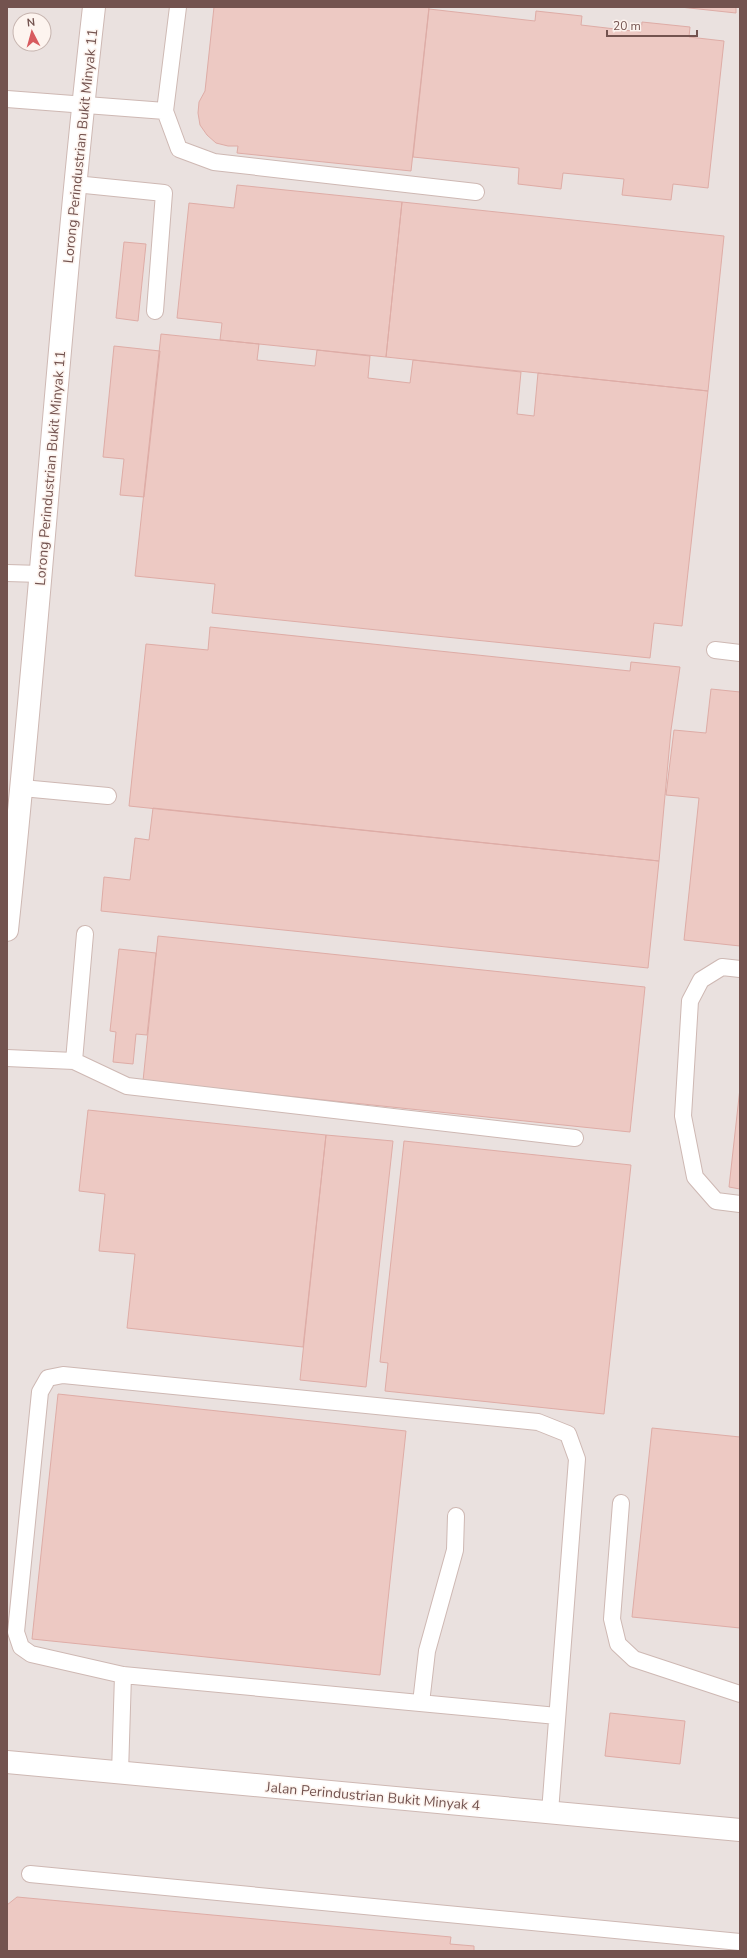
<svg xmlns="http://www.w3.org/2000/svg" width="747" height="1958" font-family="'Nunito Sans',sans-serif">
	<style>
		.industrial { fill: #eae1df; fill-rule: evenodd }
		.building { fill: #edc9c3; stroke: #deaca6 }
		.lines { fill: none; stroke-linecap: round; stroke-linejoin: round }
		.lane-casing { stroke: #ceb8b3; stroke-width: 18 }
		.street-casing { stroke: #ceb8b3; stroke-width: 24 }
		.lane { stroke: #fff; stroke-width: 16 }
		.street { stroke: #fff; stroke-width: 22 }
		.labels { text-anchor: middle; stroke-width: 3; stroke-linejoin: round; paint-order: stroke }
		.street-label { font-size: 14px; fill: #73534f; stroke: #fdf4ef }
	</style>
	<rect width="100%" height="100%" fill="#faefe9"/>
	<!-- industrial -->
	<path class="industrial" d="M7 7H740V1951H7ZM20 20H44V44H20Z"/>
	<!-- building -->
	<path class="building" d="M214 7H429L411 171 237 153 238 146H228L216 143 207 135 200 125 198 113 199 102 205 91Z
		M680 7H736V13Z
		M429 9 535 21 536 11 582 16 581 25 641 32 642 22 690 27 689 37 724 41 708 188 673 184 671 200 622 195 624 179 563 173 561 189 518 184 519 168 413 157Z
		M237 185 402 202 386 357 220 340 222 323 177 318 189 203 234 208Z
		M402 202 724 236 708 391 386 357Z
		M124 242 146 244 138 321 116 318Z
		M161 334 259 344 257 360 315 366 317 350 370 356 368 378 410 383 413 360 521 372 517 414 534 416 538 373 708 391 682 626 654 623 650 658 212 613 215 584 135 576Z
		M114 346 160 351 144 497 120 495 124 459 103 457Z
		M210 627 630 671 631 662 680 667 671 730 659 861 129 806 146 644 208 650Z
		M711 689 740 692V946L684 940 699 798 666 795 674 730 706 733Z
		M153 808 659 861 648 968 101 911 104 877 130 880 135 838 149 840Z
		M158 936 645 987 630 1132 143 1081Z
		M119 949 156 953 147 1035 136 1034 133 1064 113 1062 116 1032 110 1031Z
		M740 1088V1189L729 1187Z
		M88 1110 326 1135 303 1347 127 1328 135 1254 99 1251 105 1194 79 1191Z
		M326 1135 393 1141 366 1387 300 1380Z
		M404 1141 631 1165 604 1414 385 1391 388 1363 380 1362Z
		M58 1394 406 1431 380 1675 32 1639Z
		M652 1428 740 1437V1628L632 1617Z
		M610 1713 685 1721 680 1764 605 1756Z
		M17 1897 451 1937 450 1944 474 1946V1951H7V1905Z"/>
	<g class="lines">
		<defs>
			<path id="lane" d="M178 7 165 111 179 149 214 162 476 192
				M7 99 165 111
				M75 184 164 193 155 311
				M7 573 41 574
				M715 650 740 653
				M22 788 108 796
				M740 969 722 967 701 980 690 1001 683 1116 695 1177 716 1201 740 1204
				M7 1058 74 1061 127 1086 575 1138
				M74 1061 85 934
				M621 1503 612 1619 618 1644 634 1659 740 1694
				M421 1703 427 1651 455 1550 456 1516
				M120 1773 123 1675
				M550 1812 577 1459 568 1434 538 1422 63 1375 48 1378 40 1392 16 1632 21 1647 31 1654 123 1675 557 1716
				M30 1874 740 1942"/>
			<path id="street" d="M7 930C40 622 59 314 94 7
				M7 1762 740 1830"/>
		</defs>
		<!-- lane casing -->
		<use href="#lane" class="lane-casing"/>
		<!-- street casing -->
		<use href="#street" class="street-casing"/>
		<!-- lane -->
		<use href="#lane" class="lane"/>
		<!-- street -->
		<use href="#street" class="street"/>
	</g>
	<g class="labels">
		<!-- street labels -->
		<g class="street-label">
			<text transform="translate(80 146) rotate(-84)" y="5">Lorong Perindustrian Bukit Minyak 11</text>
			<text transform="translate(50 468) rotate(-85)" y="5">Lorong Perindustrian Bukit Minyak 11</text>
			<text transform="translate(373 1796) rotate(5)" y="5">Jalan Perindustrian Bukit Minyak 4</text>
		</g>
	</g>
	<!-- border -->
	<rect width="747" height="1958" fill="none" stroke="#73534f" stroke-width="16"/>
	<!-- north arrow -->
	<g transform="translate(32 32) rotate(354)"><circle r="19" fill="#fdf4ef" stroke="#c6b4af"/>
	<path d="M0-3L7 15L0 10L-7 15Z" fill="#d85b5f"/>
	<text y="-6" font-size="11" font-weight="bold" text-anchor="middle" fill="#73534f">N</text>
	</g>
	<!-- scale -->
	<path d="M607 30v6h90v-6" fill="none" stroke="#73534f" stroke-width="2"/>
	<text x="613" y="30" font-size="12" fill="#73534f" stroke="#fdf4ef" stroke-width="3" paint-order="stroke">20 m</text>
</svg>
